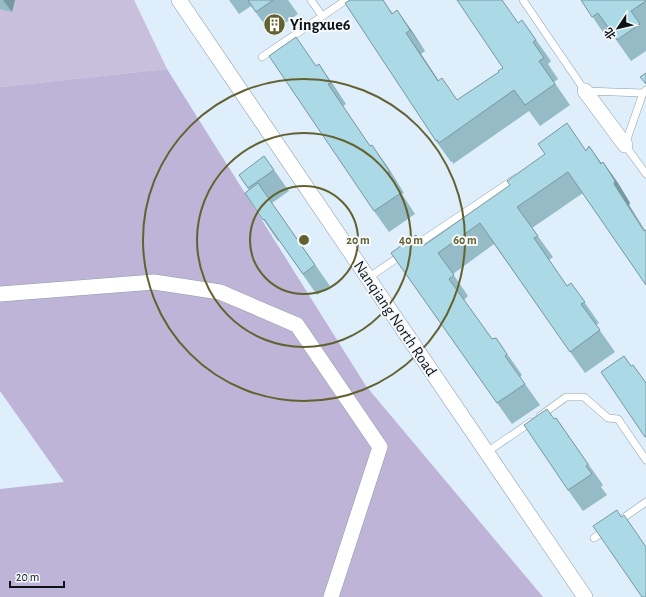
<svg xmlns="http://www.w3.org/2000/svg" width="646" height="597" font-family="'Alegreya Sans','Noto Sans SC',sans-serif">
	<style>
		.green { fill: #c7bfdb }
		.forest { fill: #beb4d8 }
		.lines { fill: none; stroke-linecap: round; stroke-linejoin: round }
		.service-casing { stroke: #8d9ca8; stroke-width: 8 }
		.minor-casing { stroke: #8d9ca8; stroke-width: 16 }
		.service { stroke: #fff; stroke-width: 7 }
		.minor { stroke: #fff; stroke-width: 15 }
		.wall { fill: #94bbc6 }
		.shaded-wall { fill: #7898a1 }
		.building { fill: #acd9e6; stroke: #7898a1 }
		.ring { fill: none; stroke: #63622f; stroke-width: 2 }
		.labels { text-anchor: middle; stroke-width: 4; stroke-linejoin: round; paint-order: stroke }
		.poi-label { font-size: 16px; font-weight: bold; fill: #0d1317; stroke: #f6f9fc; text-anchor: start }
		.street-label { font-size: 16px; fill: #0d1317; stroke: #f6f9fc }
		.centre { fill: #63622f; stroke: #f6f9fc; stroke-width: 2 }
		.ring-label { font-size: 12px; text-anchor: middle; font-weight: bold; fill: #63622f; stroke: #f6f9fc; stroke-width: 4; stroke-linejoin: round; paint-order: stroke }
	</style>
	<rect width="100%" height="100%" fill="#deeefb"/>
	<!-- green -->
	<path class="green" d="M0 0H134L167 69 0 87Z"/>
	<!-- forest -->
	<path class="forest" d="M167 69 366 386 543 597H0V489L64 482 0 391V87Z"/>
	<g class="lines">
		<defs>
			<path id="service" d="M311 0 322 16
				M523 0 585 91 643 93
				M262 57 346 0
				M646 90 643 93 625 145 646 174
				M413 247 516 178
				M368 278 403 254
				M540 416 566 397H584L608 418 618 419 646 460
				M487 452 531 422
				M619 521 646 502
				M594 538 607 529"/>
			<path id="minor" d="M179 0 585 597
				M585 91 625 145
				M0 294 154 282 220 292 297 325 380 447 331 597"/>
		</defs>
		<!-- service casing -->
		<use href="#service" class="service-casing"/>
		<!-- minor casing -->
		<use href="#minor" class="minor-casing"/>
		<!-- service -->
		<use href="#service" class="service"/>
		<!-- minor -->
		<use href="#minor" class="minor"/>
	</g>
	<!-- wall -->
	<path class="wall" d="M0 0H15L12 12 0 9Z
		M229 0H288L298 14 271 33 251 6 239 14Z
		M350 0H383L393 14 397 10 425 51 421 54 438 81 457 100 499 72 503 68 518 23 522 20 551 61 548 64 558 79 554 82 570 105 540 126 529 111 453 164 452 161 451 162 436 141Z
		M581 0H646V51L631 61 612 34 607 38Z
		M319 64 346 104 343 106 370 146 372 145 404 193 402 194 415 214 389 232 374 211 316 66Z
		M589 146 601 163 603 162 618 183 630 203 629 205 646 285 583 193 532 228 553 257 549 260 567 286 571 283 599 323 596 325 615 352 585 373 494 244 453 274 468 296 464 300 492 339 496 338 522 375 520 377 540 405 512 424 391 253 423 246 586 151Z
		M264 156 289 191 272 203 330 286 317 295 279 240 278 241 245 193 249 190 239 175Z
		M556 418 603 485 601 487 607 495 583 511 568 490 554 419Z"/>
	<!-- shaded-wall -->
	<path class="shaded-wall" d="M3 0H15L12 12Z
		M397 10 412 31 425 51 410 30Z
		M406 33 421 54 453 102 438 81Z
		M319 64 333 85 346 104 331 83Z
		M372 145 387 166 404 193Z
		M589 146 604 167 603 162 618 183 630 203 629 205 646 232V233Z"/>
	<!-- building -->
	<path class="building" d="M248 0H273L256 12Z
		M350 0H383L392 14 397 10 410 30 406 33 438 81 442 78 457 100 499 72 498 71 503 68 457 0H502L518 23 522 20 536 40 533 42 544 58 539 61 555 84 525 105 514 90 439 143 437 140 436 141 345 3Z
		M581 0H646V1L631 11 640 24 617 40 598 13 592 17Z
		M296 37 316 66 319 64 331 83 328 84 370 146 372 145 390 172 387 173 401 193 374 211 269 56Z
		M646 73V84L640 77Z
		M567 123 586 151 589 146 601 164 603 162 615 181 614 184 644 231 646 230V285L568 172 517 207 538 236 534 238 567 286 571 283 585 302 581 304 600 330 570 352 480 223 438 253 454 275 449 279 492 339 496 338 507 354 505 356 525 384 497 403 391 253 416 235 423 246 510 185 507 181 545 154 538 144Z
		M264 156 274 170 248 188 239 175Z
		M258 183 315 265 303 274 264 219 263 220 245 193Z
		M624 356 631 366 633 365 646 383V437H645L601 372Z
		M547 409 554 419 556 418 588 464 586 466 592 474 568 490 524 425Z
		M617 510 621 517 624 515 646 547V597H642L593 526Z"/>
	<!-- distance rings -->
	<g class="ring">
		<circle cx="304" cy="240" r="54"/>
		<circle cx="304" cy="240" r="107"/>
		<circle cx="304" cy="240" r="161"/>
	</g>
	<!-- icons -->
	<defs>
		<symbol id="building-disc" viewBox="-11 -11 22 22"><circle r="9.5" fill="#63622f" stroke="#f6f9fc"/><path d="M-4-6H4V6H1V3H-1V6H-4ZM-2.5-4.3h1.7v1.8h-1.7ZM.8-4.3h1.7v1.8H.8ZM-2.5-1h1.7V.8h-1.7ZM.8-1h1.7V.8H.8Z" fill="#fff"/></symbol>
	</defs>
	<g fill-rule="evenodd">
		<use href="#building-disc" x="262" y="12" width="25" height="25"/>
	</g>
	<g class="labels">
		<!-- poi labels -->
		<g class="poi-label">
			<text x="290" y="30">Yingxue6</text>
		</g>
		<!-- street labels -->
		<g class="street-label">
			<text transform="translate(396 318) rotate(56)" y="6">Nanqiang North Road</text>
		</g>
	</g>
	<circle cx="304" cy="240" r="6" class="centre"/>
	<g class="ring-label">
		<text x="358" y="244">20 m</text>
		<text x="411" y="244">40 m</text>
		<text x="465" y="244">60 m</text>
	</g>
	<!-- north arrow -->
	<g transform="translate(618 28) rotate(235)" stroke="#f6f9fc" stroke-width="3" paint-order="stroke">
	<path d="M0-3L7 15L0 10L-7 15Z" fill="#0d1317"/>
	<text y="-6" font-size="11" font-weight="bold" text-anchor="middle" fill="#0d1317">北</text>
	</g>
	<!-- scale -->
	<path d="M10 581v6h54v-6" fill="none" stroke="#0d1317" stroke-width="2"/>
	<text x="16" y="581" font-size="12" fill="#0d1317" stroke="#f6f9fc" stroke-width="3" paint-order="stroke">20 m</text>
</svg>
